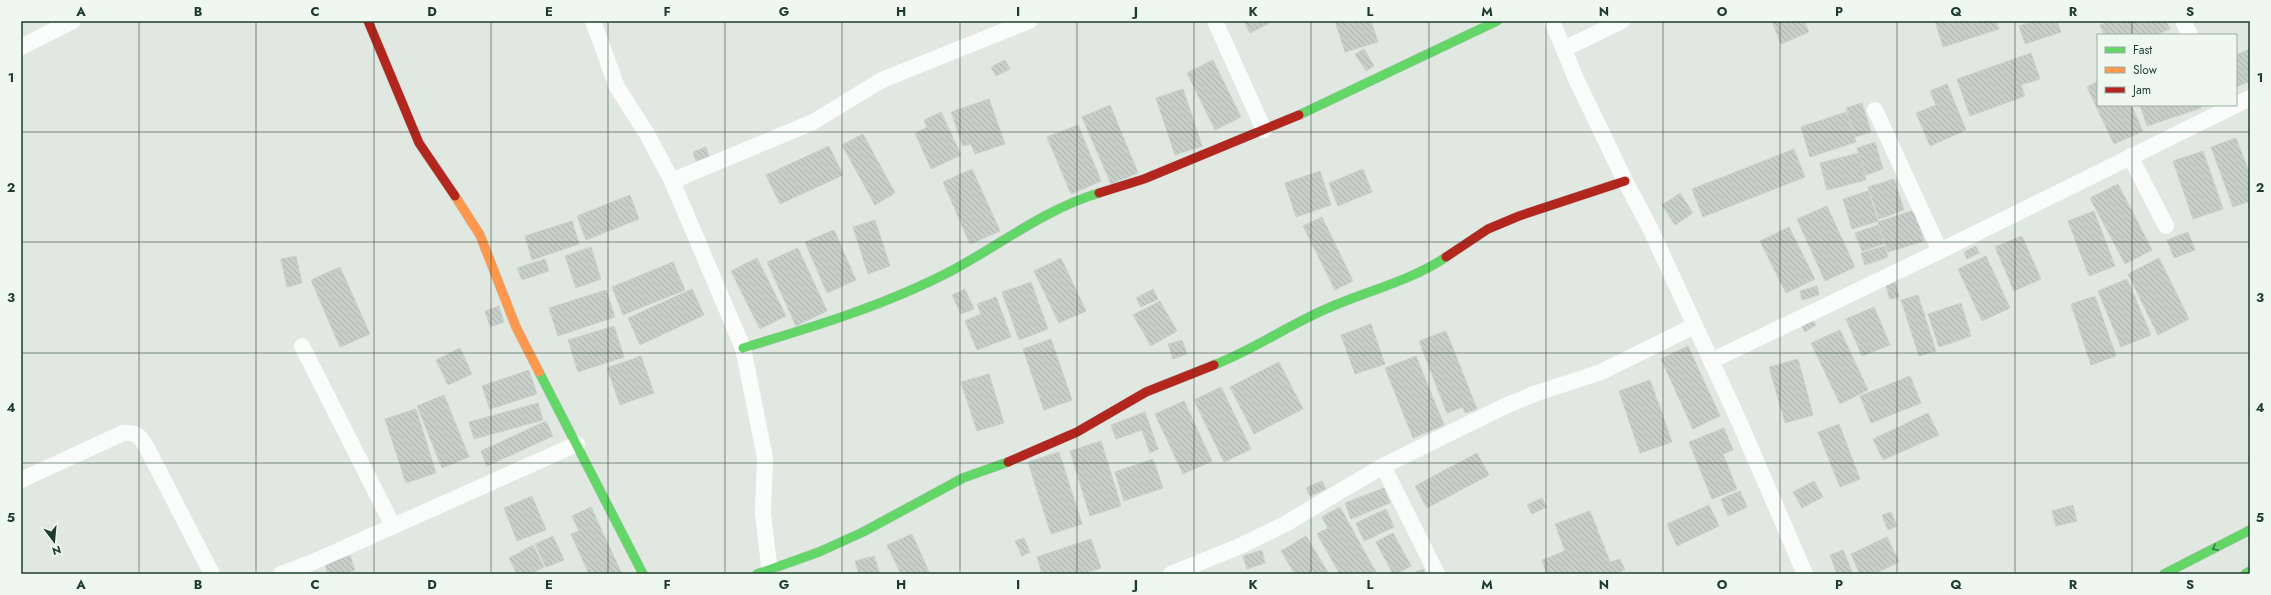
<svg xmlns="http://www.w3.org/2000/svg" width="2271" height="595" font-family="Jost,sans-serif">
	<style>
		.building { fill: url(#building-back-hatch); stroke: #c9d1cb }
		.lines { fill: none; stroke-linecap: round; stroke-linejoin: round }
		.fast-casing { stroke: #bac5bd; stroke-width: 10 }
		.slow-casing { stroke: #bac5bd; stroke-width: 10 }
		.jam-casing { stroke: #bac5bd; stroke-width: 10 }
		.street { stroke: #fafcfb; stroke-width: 16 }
		.fast { stroke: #63d668; stroke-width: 9 }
		.slow { stroke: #ff974d; stroke-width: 9 }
		.jam { stroke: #b3261e; stroke-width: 9 }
		.oneway { stroke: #397a43 }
		.grid { fill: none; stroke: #1d3d2a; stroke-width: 1; stroke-opacity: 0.55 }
		.neatline { fill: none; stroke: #1d3d2a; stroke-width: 1.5 }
		.grid-label { font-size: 13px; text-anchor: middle; font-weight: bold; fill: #1d3d2a }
	</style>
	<defs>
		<pattern id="building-back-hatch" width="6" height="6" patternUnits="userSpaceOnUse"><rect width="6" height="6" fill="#c8cfca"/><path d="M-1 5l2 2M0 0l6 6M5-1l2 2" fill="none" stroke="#abb3ae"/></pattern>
	</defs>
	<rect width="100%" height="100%" fill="#e1e8e2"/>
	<!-- building -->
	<path class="building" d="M1244 21H1274L1250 33Z
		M1335 21H1371L1378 42 1345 52Z
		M1772 21H1804L1809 32 1781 44Z
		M1935 21H1996L1999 29 1943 47Z
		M2035 21H2057L2061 32 2025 44 2019 26Z
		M2110 21H2166L2170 29 2156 35H2104L2100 25Z
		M1364 49 1374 66 1366 71 1355 54Z
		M2250 49V81L2236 87V55Z
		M2031 53 2040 79 2021 85 2025 96 1970 116 1957 79Z
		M1005 60 1010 69 996 76 991 67Z
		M1213 60 1241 117 1215 130 1187 73Z
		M2098 81V105H2131L2143 131 2114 144 2087 87Z
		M1947 84 1966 130 1930 146 1916 113 1936 105 1930 91Z
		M1183 89 1202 146 1175 155 1156 98Z
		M989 99 1005 144 975 154 971 144 963 146 951 112Z
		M1862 103 1871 132 1855 137 1846 108Z
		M1110 105 1138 173 1111 184 1082 117Z
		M2140 105H2201V108L2147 126Z
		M941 112 961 155 931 169 915 133 927 127 924 120Z
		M1846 112 1856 142 1810 157 1801 127Z
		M1078 125 1101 181 1071 194 1047 137Z
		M863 134 895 193 875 205 842 145Z
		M2236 138 2250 175V201L2233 207 2211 147Z
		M1875 142 1883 169 1866 175 1857 148Z
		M829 146 843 175 780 204 766 175Z
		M706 147 709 156 696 161 693 152Z
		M1794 149 1805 177 1703 217 1692 189Z
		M2203 151 2223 209 2193 219 2173 161Z
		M1859 153 1866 180 1827 190 1820 163Z
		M972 169 1000 231 970 244 943 182Z
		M1363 169 1372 192 1338 206 1329 183Z
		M1320 171 1331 205 1296 217 1285 183Z
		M1894 179 1904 210 1879 219 1868 187Z
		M2118 184 2152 250 2125 264 2090 198Z
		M1868 191 1878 221 1852 229 1843 199Z
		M1680 193 1693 213 1675 225 1662 205Z
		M630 195 639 219 586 240 577 216Z
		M1827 206 1855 267 1825 281 1797 219Z
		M1914 210 1924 241 1888 252 1878 222Z
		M2094 211 2115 266 2089 276 2068 221Z
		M1322 217 1353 281 1335 290 1303 226Z
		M875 220 890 266 868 274 853 227Z
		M572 221 579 244 532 260 525 236Z
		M1878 225 1884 244 1862 251 1855 233Z
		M1789 227 1815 279 1786 293 1760 241Z
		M834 230 856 280 827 293 805 242Z
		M2188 232 2195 250 2174 258 2167 240Z
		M2022 236 2041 279 2014 291 1995 247Z
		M1885 246 1888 257 1865 265 1861 253Z
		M1976 246 1979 253 1967 259 1964 252Z
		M591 247 601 279 576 288 565 256Z
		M798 248 827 311 796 326 767 262Z
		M296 256 302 283 287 287 281 259Z
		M1986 256 2010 308 1982 321 1958 269Z
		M757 258 786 316 760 329 731 271Z
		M1061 258 1086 311 1059 323 1034 271Z
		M2159 258 2189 319 2158 335 2128 274Z
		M545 259 549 271 522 280 517 268Z
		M673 262 685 290 623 315 612 287Z
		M340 267 370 334 340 347 311 280Z
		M2127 279 2151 335 2121 347 2098 291Z
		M1895 281 1899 297 1890 299 1885 283Z
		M1031 282 1048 329 1019 340 1002 292Z
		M1817 286 1819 295 1802 300 1800 291Z
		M692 289 704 315 640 345 628 318Z
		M965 289 974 309 961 314 952 295Z
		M1153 289 1158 299 1141 307 1136 298Z
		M606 290 615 317 558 336 549 308Z
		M1918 295 1936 351 1919 356 1901 300Z
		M2095 296 2116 356 2091 365 2071 304Z
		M996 297 1011 337 977 350 965 321 981 314 977 304Z
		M1160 301 1177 331 1151 346 1133 315Z
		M1961 303 1971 336 1939 347 1928 314Z
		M499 306 504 322 490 327 485 311Z
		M1874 307 1890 345 1862 356 1846 319Z
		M1811 316 1816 325 1805 332 1800 322Z
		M1371 324 1385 364 1355 374 1341 335Z
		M614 326 624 357 578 372 568 340Z
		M1840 330 1868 390 1840 404 1811 343Z
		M1446 331 1477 409 1465 413 1463 407 1447 413 1419 341Z
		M1051 339 1072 400 1044 410 1023 349Z
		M1182 340 1187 354 1173 359 1168 344Z
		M1688 346 1720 416 1693 429 1661 359Z
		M460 348 472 374 448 385 436 360Z
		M641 356 654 393 620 405 607 368Z
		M1416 356 1444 425 1413 438 1385 368Z
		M1798 359 1813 415 1785 423 1769 367Z
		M1279 362 1303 409 1254 434 1230 387Z
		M529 370 537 394 490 409 482 386Z
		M989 374 1004 423 977 431 961 382Z
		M1910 376 1921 403 1871 423 1860 396Z
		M1650 380 1672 442 1640 453 1619 391Z
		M1221 387 1251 449 1224 462 1194 400Z
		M444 395 469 457 442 468 417 406Z
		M1184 401 1212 461 1183 474 1155 414Z
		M538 403 543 420 474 439 469 422Z
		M416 409 436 473 406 483 385 419Z
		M1145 412 1158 449 1150 453 1142 430 1116 439 1111 425Z
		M1928 413 1939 435 1883 460 1873 439Z
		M546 421 553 436 487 466 481 451Z
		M1839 424 1860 479 1840 487 1818 432Z
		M1724 428 1733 450 1723 454 1737 489 1712 499 1689 442Z
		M1101 441 1121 506 1090 516 1070 451Z
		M1059 452 1082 524 1051 534 1028 462Z
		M1477 453 1489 475 1427 508 1415 486Z
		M1153 459 1163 488 1124 501 1115 472Z
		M1322 481 1326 489 1310 496 1306 488Z
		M1814 481 1823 497 1802 508 1793 492Z
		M1384 488 1390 503 1351 519 1345 503Z
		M1740 491 1747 507 1728 516 1721 499Z
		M532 496 546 530 517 541 504 508Z
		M1542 498 1547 507 1532 514 1527 505Z
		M1709 505 1719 526 1677 546 1667 524Z
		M2073 505 2077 521 2056 526 2052 511Z
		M591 507 622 574H589L571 534 579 531 572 516Z
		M1340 507 1377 574H1340L1317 534 1328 528 1322 517Z
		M1386 509 1394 527 1364 541 1356 523Z
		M1590 511 1610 562 1620 559 1625 570 1614 574H1547L1542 560 1565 551 1555 524Z
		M1891 512 1897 526 1888 530 1882 515Z
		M1393 533 1411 566 1396 574H1393L1376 542Z
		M912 534 930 574H901L887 545Z
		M553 536 564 560 546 567 535 544Z
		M1306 536 1329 574H1295L1281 551Z
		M1887 537 1899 562 1874 574H1860L1851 554Z
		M1024 538 1030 552 1022 556 1015 541Z
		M1091 539 1101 568 1083 574H1042L1037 557Z
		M533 545 544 567 530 574H517L509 558Z
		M1262 550 1265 563 1247 569 1243 556Z
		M1843 550 1853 574H1837L1830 555Z
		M350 556 355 570 345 574H328L325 564Z
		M874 556 880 574H859L855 561Z
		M1423 569 1425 574H1411Z"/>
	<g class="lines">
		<defs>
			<path id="fast" d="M1299 115 1497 21
				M743 348C813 327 886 305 951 271 1000 245 1045 209 1099 193
				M1214 365C1253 350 1287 326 1326 309 1366 291 1409 282 1446 257
				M539 372 643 574
				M757 574 819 552 863 532 963 478 1008 462
				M2164 574 2250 530
				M2245 574 2250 571"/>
			<path id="slow" d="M455 196 480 235 516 327 539 372"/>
			<path id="jam" d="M368 21 419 143 455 196
				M1099 193 1144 179 1299 115
				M1446 257 1488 229 1519 216 1625 181
				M1008 462 1077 432 1146 392 1214 365"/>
		</defs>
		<!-- fast casing -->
		<use href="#fast" class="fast-casing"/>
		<!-- slow casing -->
		<use href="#slow" class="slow-casing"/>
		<!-- jam casing -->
		<use href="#jam" class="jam-casing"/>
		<!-- street -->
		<path class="street" d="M593 21 617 87 647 134 672 181 743 348 765 458 763 513 770 574
			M1215 21 1264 130
			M1552 21 1577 81 1625 181 1650 228 1738 419 1805 574
			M2183 21 2190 35
			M21 47 73 21
			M1564 49 1622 21
			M1875 110 1940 251
			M2130 156 2166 226
			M672 181 813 122 882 80 1029 21
			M302 346 393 526
			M1711 361 1940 251 2250 98
			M1383 466 1437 574
			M21 480 123 433C137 432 140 436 147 448L212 574
			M281 574 313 562 577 444
			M1171 574 1238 547 1285 524 1383 466 1503 407 1534 394 1601 372 1694 326"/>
		<!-- fast -->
		<use href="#fast" class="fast"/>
		<!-- slow -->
		<use href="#slow" class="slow"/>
		<!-- jam -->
		<use href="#jam" class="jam"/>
	</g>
	<!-- one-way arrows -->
	<defs><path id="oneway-chevron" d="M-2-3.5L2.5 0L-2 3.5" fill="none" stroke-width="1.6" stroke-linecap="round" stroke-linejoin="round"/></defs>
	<use class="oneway" href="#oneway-chevron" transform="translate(2215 548) rotate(153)"/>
	<!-- grid -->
	<path class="grid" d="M139 21V574M256 21V574M374 21V574M491 21V574M608 21V574M725 21V574M842 21V574M960 21V574M1077 21V574M1194 21V574M1311 21V574M1429 21V574M1546 21V574M1663 21V574M1780 21V574M1897 21V574M2015 21V574M2132 21V35M2132 105V574M21 132H2250M21 242H2250M21 353H2250M21 463H2250"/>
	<!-- border -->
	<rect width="2271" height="595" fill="none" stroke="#eef8f0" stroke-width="44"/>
	<!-- legend -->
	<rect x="2097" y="34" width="140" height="72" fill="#eef8f0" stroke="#9aada1"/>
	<rect x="2105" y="47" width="20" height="6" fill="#63d668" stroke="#9aada1"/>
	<text x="2133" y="54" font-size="12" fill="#1d3d2a">Fast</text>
	<rect x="2105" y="67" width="20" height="6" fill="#ff974d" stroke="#9aada1"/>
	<text x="2133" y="74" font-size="12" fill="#1d3d2a">Slow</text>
	<rect x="2105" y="87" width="20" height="6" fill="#b3261e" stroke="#9aada1"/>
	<text x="2133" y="94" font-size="12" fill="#1d3d2a">Jam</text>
	<!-- north arrow -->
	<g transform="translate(54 541) rotate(164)" stroke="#eef8f0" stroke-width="3" paint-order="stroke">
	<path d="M0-3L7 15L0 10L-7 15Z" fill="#1d3d2a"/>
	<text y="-6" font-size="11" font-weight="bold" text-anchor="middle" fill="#1d3d2a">N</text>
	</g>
	<rect x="22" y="22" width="2227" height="551" class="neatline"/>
	<g class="grid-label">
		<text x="81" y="16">A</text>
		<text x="198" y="16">B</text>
		<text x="315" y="16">C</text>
		<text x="432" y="16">D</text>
		<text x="549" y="16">E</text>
		<text x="667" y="16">F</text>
		<text x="784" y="16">G</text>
		<text x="901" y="16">H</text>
		<text x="1018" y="16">I</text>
		<text x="1136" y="16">J</text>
		<text x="1253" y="16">K</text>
		<text x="1370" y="16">L</text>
		<text x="1487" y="16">M</text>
		<text x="1604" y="16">N</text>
		<text x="1722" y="16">O</text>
		<text x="1839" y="16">P</text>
		<text x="1956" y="16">Q</text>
		<text x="2073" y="16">R</text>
		<text x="2190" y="16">S</text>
		<text x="11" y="82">1</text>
		<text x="2260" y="82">1</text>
		<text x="11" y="192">2</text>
		<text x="2260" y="192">2</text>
		<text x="11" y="302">3</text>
		<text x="2260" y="302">3</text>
		<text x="11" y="412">4</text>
		<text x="2260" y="412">4</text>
		<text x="11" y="522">5</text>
		<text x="2260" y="522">5</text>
		<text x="81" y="589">A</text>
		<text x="198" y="589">B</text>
		<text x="315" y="589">C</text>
		<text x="432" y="589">D</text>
		<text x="549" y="589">E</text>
		<text x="667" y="589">F</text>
		<text x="784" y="589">G</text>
		<text x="901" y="589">H</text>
		<text x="1018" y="589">I</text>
		<text x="1136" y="589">J</text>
		<text x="1253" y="589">K</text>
		<text x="1370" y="589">L</text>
		<text x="1487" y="589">M</text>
		<text x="1604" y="589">N</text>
		<text x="1722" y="589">O</text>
		<text x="1839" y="589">P</text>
		<text x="1956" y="589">Q</text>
		<text x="2073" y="589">R</text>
		<text x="2190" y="589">S</text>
	</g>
</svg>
